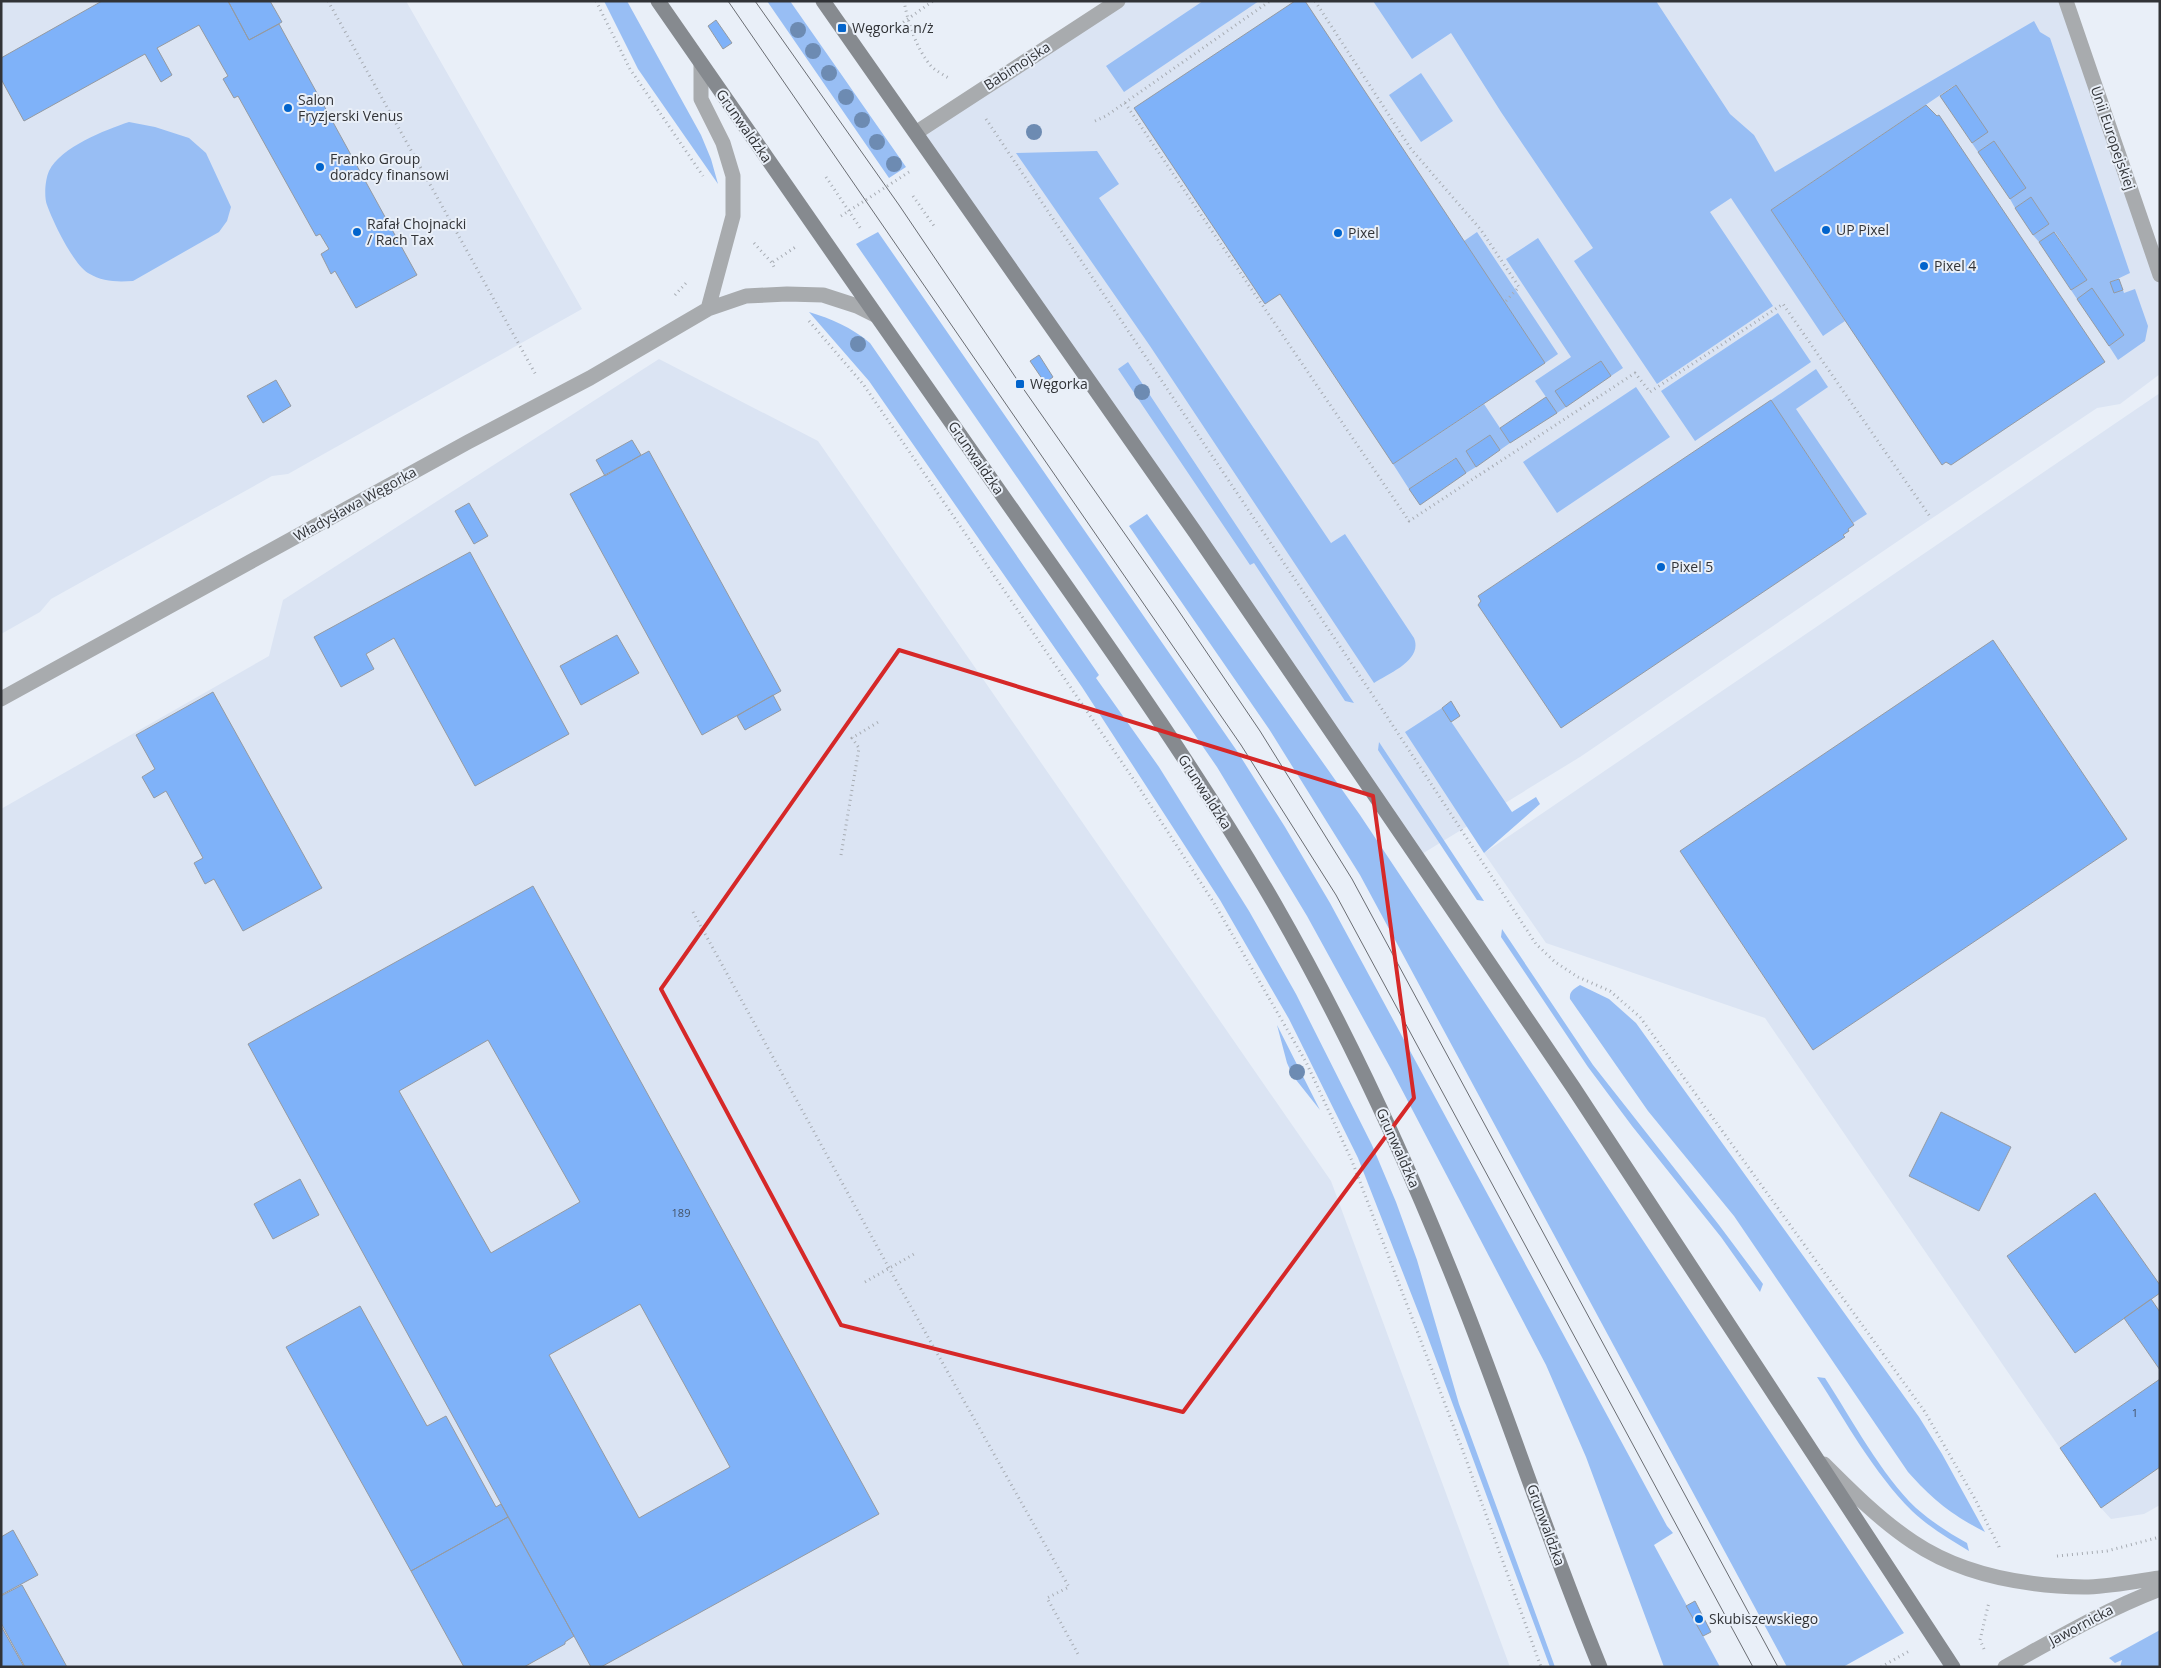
<svg xmlns="http://www.w3.org/2000/svg" width="2161" height="1668" font-family="'Open Sans',sans-serif">
	<style>
		.built { fill: #dbe4f3 }
		.green { fill: #98bef4 }
		.building { fill: #7fb2f9; stroke: #949aa2; fill-rule: evenodd }
		.lines { fill: none; stroke-linecap: round; stroke-linejoin: round }
		.path { stroke: #a7acb3; stroke-width: 3; stroke-dasharray: 1 4; stroke-linecap: butt }
		.street { stroke: #a8abae; stroke-width: 15 }
		.secondary { stroke: #868a8f; stroke-width: 15 }
		.tram { stroke: #6a6d73; stroke-width: 1 }
		.tree { fill: #6d8bb2 }
		.marked { fill: none; stroke: #d62828; stroke-width: 4; stroke-linejoin: round }
		.poi-dot { fill: #0264cc; stroke: #e9eff8; stroke-width: 2 }
		.labels { text-anchor: middle; stroke-width: 4; stroke-linejoin: round; paint-order: stroke }
		.number-label { font-size: 11px; fill: #445368 }
		.poi-label { font-size: 14px; fill: #313337; stroke: #e9eff8; text-anchor: start }
		.street-label { font-size: 14px; fill: #313337; stroke: #e9eff8 }
	</style>
	<rect width="100%" height="100%" fill="#e9eff8"/>
	<!-- built -->
	<path class="built" d="M1 1H406L582 309 288 474 272 476 51 599 40 612 1 634Z
		M1118 1H2066L2160 275V374L2120 404 2097 408 1904 537 1580 757 1417 857 917 132Z
		M659 359 818 441 1331 1181 1510 1667H1V809L269 656 283 600Z
		M2160 393V1505L2144 1514 2111 1519 2101 1508 1765 1018 1546 943 1484 853Z"/>
	<!-- green -->
	<path class="green" d="M604 1H627L701 135 711 159 718 184 638 69Z
		M767 1H790L906 167 889 178Z
		M1203 1H1259L1124 92 1106 66Z
		M1373 1H1656L1730 114 1754 135 1775 172 2034 21 2040 32 2050 38 2130 273 2111 282 2114 292 2123 290 2124 293 2135 289 2148 326 2145 341 2118 360 2109 346 2124 335 2092 289 2077 299 2071 290 2087 280 2055 232 2039 242 2033 235 2049 224 2031 197 2015 208 2010 199 2025 188 1994 141 1978 152 1972 143 1987 132 1955 85 1771 210 1845 321 1823 336 1731 198 1710 212 1773 306 1657 384 1574 261 1593 248 1501 112 1451 33 1412 59Z
		M1421 73 1453 121 1421 142 1389 95Z
		M129 122 155 127 189 138 206 153 231 207 227 221 219 232 133 281C117 282 103 282 88 273 74 265 53 222 47 205 44 197 45 180 49 171 61 147 105 130 129 122Z
		M1097 151 1119 184 1099 198 1331 543 1345 534 1414 638C1423 660 1390 673 1374 683L1150 346 1016 153Z
		M878 232 1237 751 1285 827 1330 903 1667 1526 1673 1533 1654 1545 1720 1667H1664L1586 1457 1546 1365 1391 1069 1307 916 1217 767 856 244Z
		M1477 232 1558 354 1545 363 1464 241Z
		M1538 238 1623 368 1611 376 1601 361 1556 391 1566 407 1557 413 1535 381 1571 357 1506 259Z
		M809 312C832 319 851 327 870 343L1099 675 1096 678 1159 767 1249 911 1296 994 1372 1145 1396 1202 1417 1260 1459 1404 1555 1667H1550L1423 1324 1358 1158 1289 1019 1220 900 1082 687 869 381Z
		M1778 313 1811 362 1695 441 1661 391Z
		M1128 362 1354 703 1345 701 1254 563 1250 565 1118 369Z
		M1816 369 1828 387 1796 409 1867 514 1853 523 1771 400Z
		M1636 387 1670 437 1557 513 1523 462Z
		M1484 404 1510 443 1500 450 1490 435 1466 451 1476 467 1466 473 1455 458 1409 489 1393 464Z
		M1147 514 1360 815 1904 1633 1843 1667H1787L1360 875 1269 729 1129 526Z
		M1442 708 1512 812 1536 797 1540 804 1484 853 1405 732Z
		M1379 742 1484 901 1477 900 1378 750Z
		M1502 929 1593 1065 1719 1225 1763 1284 1760 1292 1721 1237 1632 1126 1588 1067 1501 937Z
		M1580 985 1609 999 1636 1023 1919 1417 1942 1454 1985 1532C1952 1515 1933 1500 1908 1472L1734 1216 1648 1111 1570 999C1569 991 1574 989 1580 985Z
		M1277 1025 1320 1110 1293 1076 1287 1063Z
		M1817 1377 1825 1378C1851 1418 1882 1476 1916 1508 1932 1522 1949 1533 1967 1543L1969 1551C1949 1539 1929 1527 1912 1511 1874 1473 1846 1422 1817 1377Z
		M2160 1630V1667H2120L2122 1660 2115 1663 2109 1658Z"/>
	<!-- building -->
	<path class="building" d="M102 1H228L249 40 279 24 417 275 356 308 335 271 331 274 321 254 329 249 320 234 316 236 238 96 234 98 223 79 228 76 199 25 157 48 172 75 161 82 145 54 24 121 1 79V58Z
		M228 1H270L282 22 249 40Z
		M1295 1H1305L1545 363 1393 464 1280 294 1265 304 1134 108Z
		M716 20 732 43 723 49 708 26Z
		M1956 85 1988 132 1972 143 1940 96Z
		M1926 105 1937 116 1939 115 2105 362 1951 465 1946 462 1942 465 1771 210Z
		M1994 141 2026 188 2010 199 1978 152Z
		M2031 197 2049 224 2033 235 2015 208Z
		M2054 232 2087 280 2071 290 2039 242Z
		M2119 279 2123 290 2114 293 2110 282Z
		M2092 288 2124 335 2109 346 2077 299Z
		M1039 355 1053 377 1045 383 1030 361Z
		M1601 361 1611 376 1566 407 1555 391Z
		M276 380 291 406 263 423 247 396Z
		M1546 397 1557 413 1510 443 1500 428Z
		M1771 400 1854 525 1848 529 1849 531 1843 535 1845 537 1561 728 1478 605 1481 601 1478 596Z
		M1490 435 1500 450 1476 467 1466 451Z
		M632 440 641 455 605 476 596 460Z
		M649 451 781 691 702 735 570 494Z
		M1456 458 1466 473 1420 505 1409 489Z
		M469 503 488 536 474 544 455 511Z
		M470 552 569 734 475 786 394 638 366 654 374 669 341 687 314 637Z
		M617 635 639 673 581 705 560 666Z
		M1993 640 2127 839 1813 1050 1680 851Z
		M213 692 322 888 243 931 214 879 205 884 194 863 203 858 166 791 154 798 142 777 155 769 136 735Z
		M773 695 781 710 745 730 737 716Z
		M1451 701 1460 716 1451 722 1442 708Z
		M533 886 879 1514 601 1667H591L248 1044ZM488 1040 580 1202 491 1253 399 1091ZM640 1304 730 1467 639 1518 549 1355Z
		M1941 1112 2011 1147 1979 1211 1909 1176Z
		M300 1179 319 1215 273 1239 254 1204Z
		M2095 1193 2160 1285V1293L2075 1353 2007 1256Z
		M2151 1299 2160 1312V1370L2124 1318Z
		M360 1306 427 1426 446 1416 496 1507 501 1504 508 1517 411 1571 286 1347Z
		M2160 1379V1467L2101 1508 2060 1448Z
		M508 1517 574 1636 565 1642V1644L524 1667H464L411 1571Z
		M13 1530 38 1575 1 1595V1537Z
		M22 1585 67 1667H25L1 1623V1596Z
		M1695 1601 1711 1632 1703 1636 1686 1606Z
		M1 1626 24 1667H1Z"/>
	<g class="lines">
		<!-- path -->
		<path class="path" d="M328 1 536 375
			M596 1 630 69 703 176
			M904 1C908 23 916 48 931 66 936 71 944 75 950 79
			M1315 1 1411 149 1481 230 1519 287 1505 302
			M895 28 933 1
			M1125 103 1409 521 1635 373 1650 392 1783 304 1931 518
			M986 119 1384 712 1536 944 1555 962 1578 977 1610 991 1640 1017 1925 1412 1975 1499 1999 1547V1549
			M1095 121 1106 116 1270 1
			M826 177 861 229
			M913 196 934 226
			M841 216 909 172
			M754 243 772 263 775 269
			M773 262 797 246
			M675 295 686 283
			M809 321 863 384 1136 783 1214 903 1306 1062 1352 1161 1463 1451 1541 1667
			M841 855 859 748 852 738 880 721
			M693 912 889 1268 1069 1587 1047 1598 1078 1654
			M865 1282 916 1253
			M2057 1556 2107 1551 2160 1537
			M1984 1649 1980 1640 1989 1602
			M1881 1667 1911 1650"/>
		<!-- street -->
		<path class="street" d="M2066 1 2160 275
			M701 64V99L723 143 733 176V216L708 309
			M917 132 1118 1
			M1 699 468 442 590 378 708 309 746 296 787 294 823 295 857 306 875 315
			M1824 1464C1852 1492 1880 1520 1913 1542 1962 1575 2026 1586 2084 1587 2109 1587 2135 1581 2160 1578
			M2005 1667C2056 1639 2105 1610 2160 1589"/>
		<!-- secondary -->
		<path class="secondary" d="M658 1C770 163 882 324 995 485 1091 622 1190 758 1274 903 1348 1032 1410 1167 1464 1305 1511 1425 1551 1548 1600 1667
			M823 1 1195 532 1417 857 1573 1087 1953 1667"/>
		<!-- tram -->
		<path class="tram" d="M728 1 1241 745 1336 895 1753 1667
			M755 1 899 205 1020 384 1176 607 1260 731 1352 879 1778 1667"/>
	</g>
	<!-- trees -->
	<g class="tree">
		<circle cx="798" cy="30" r="8"/>
		<circle cx="813" cy="51" r="8"/>
		<circle cx="829" cy="73" r="8"/>
		<circle cx="846" cy="97" r="8"/>
		<circle cx="862" cy="120" r="8"/>
		<circle cx="1034" cy="132" r="8"/>
		<circle cx="877" cy="142" r="8"/>
		<circle cx="894" cy="164" r="8"/>
		<circle cx="858" cy="344" r="8"/>
		<circle cx="1142" cy="392" r="8"/>
		<circle cx="1297" cy="1072" r="8"/>
	</g>
	<!-- marked area -->
	<path class="marked" d="M899 650 1373 796 1414 1098 1183 1412 841 1325 661 989Z"/>
	<!-- markers -->
	<g class="poi-dot">
		<rect x="837" y="23" width="10" height="10" rx="2.5"/>
		<circle cx="288" cy="108" r="5"/>
		<circle cx="320" cy="167" r="5"/>
		<circle cx="1826" cy="230" r="5"/>
		<circle cx="357" cy="232" r="5"/>
		<circle cx="1338" cy="233" r="5"/>
		<circle cx="1924" cy="266" r="5"/>
		<rect x="1015" y="379" width="10" height="10" rx="2.5"/>
		<circle cx="1661" cy="567" r="5"/>
		<circle cx="1699" cy="1619" r="5"/>
	</g>
	<g class="labels">
		<!-- number labels -->
		<g class="number-label">
			<text x="681" y="1217">189</text>
			<text x="2135" y="1417">1</text>
		</g>
		<!-- poi labels -->
		<g class="poi-label">
			<text x="852" y="33">Węgorka n/ż</text>
			<text x="298" y="105">Salon<tspan x="298" dy="16">Fryzjerski Venus</tspan></text>
			<text x="330" y="164">Franko Group<tspan x="330" dy="16">doradcy finansowi</tspan></text>
			<text x="367" y="229">Rafał Chojnacki<tspan x="367" dy="16">/ Rach Tax</tspan></text>
			<text x="1836" y="235">UP Pixel</text>
			<text x="1348" y="238">Pixel</text>
			<text x="1934" y="271">Pixel 4</text>
			<text x="1030" y="389">Węgorka</text>
			<text x="1671" y="572">Pixel 5</text>
			<text x="1709" y="1624">Skubiszewskiego</text>
		</g>
		<!-- street labels -->
		<g class="street-label">
			<text transform="translate(1017 66) rotate(-33)" y="5">Babimojska</text>
			<text transform="translate(744 126) rotate(55)" y="5">Grunwaldzka</text>
			<text transform="translate(2113 138) rotate(71)" y="5">Unii Europejskiej</text>
			<text transform="translate(976 458) rotate(55)" y="5">Grunwaldzka</text>
			<text transform="translate(355 504) rotate(-29)" y="5">Władysława Węgorka</text>
			<text transform="translate(1205 792) rotate(57)" y="5">Grunwaldzka</text>
			<text transform="translate(1398 1148) rotate(66)" y="5">Grunwaldzka</text>
			<text transform="translate(1546 1525) rotate(70)" y="5">Grunwaldzka</text>
			<text transform="translate(2081 1625) rotate(-28)" y="5">Jawornicka</text>
		</g>
	</g>
	<!-- border -->
	<rect width="2161" height="1668" fill="none" stroke="#313337" stroke-width="5"/>
</svg>
